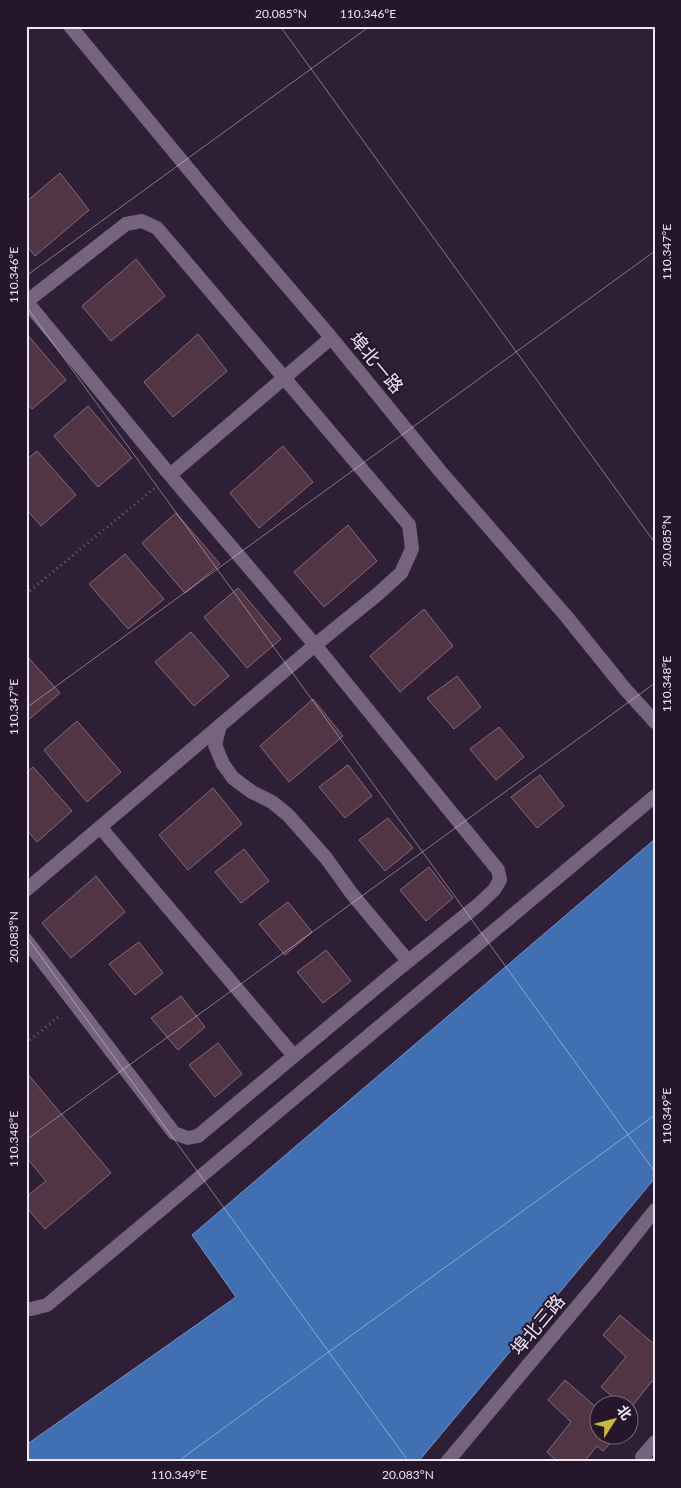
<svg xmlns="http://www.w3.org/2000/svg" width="681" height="1488" font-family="Lato,'Noto Sans SC',sans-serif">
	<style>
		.water { fill: #3f71b2; stroke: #7594c7 }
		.building { fill: #513545; stroke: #8a6b7c }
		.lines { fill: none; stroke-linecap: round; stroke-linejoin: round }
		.path { stroke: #6f6176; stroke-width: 3; stroke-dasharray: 1 4; stroke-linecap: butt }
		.minor { stroke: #76647f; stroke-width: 14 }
		.tertiary { stroke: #76647f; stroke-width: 14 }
		.ticks { fill: none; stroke: #f2e7f7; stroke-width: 1; stroke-opacity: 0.45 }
		.labels { text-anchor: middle; stroke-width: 4; stroke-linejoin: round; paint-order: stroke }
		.street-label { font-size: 18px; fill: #f2e7f7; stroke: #25162c }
		.neatline { fill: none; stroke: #f2e7f7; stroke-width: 2 }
		.ticks-label { font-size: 12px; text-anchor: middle; fill: #f2e7f7 }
	</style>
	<rect width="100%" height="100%" fill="#2f1f36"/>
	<!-- water -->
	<path class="water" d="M655 839V1178L418 1462H26V1445L236 1297 192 1235Z"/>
	<!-- building -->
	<path class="building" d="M60 173 89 210 35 256 26 245V202Z
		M136 259 165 296 111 341 82 306Z
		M26 333 66 380 32 409 26 402Z
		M198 334 227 371 173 417 144 382Z
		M88 406 132 458 98 487 54 436Z
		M283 446 313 482 259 528 230 493Z
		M37 451 76 495 41 526 26 509V460Z
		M176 513 220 564 185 593 142 543Z
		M348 525 377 561 324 607 294 572Z
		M125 554 164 599 128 629 89 584Z
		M238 588 281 639 247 668 204 617Z
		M424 609 453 646 400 692 370 656Z
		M191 632 229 676 194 706 155 662Z
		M26 655 60 693 26 722Z
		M457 676 481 707 454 729 427 698Z
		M313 699 343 736 289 782 260 746Z
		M77 721 121 772 87 802 44 750Z
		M499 727 524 757 496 780 470 749Z
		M348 765 372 796 345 818 319 787Z
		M33 767 72 811 37 842 26 829V773Z
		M540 775 564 806 537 828 511 797Z
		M213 788 242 824 188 870 159 835Z
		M388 818 413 848 385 871 359 840Z
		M244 849 269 881 241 903 215 872Z
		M429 867 453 898 426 921 400 890Z
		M96 876 125 912 71 958 42 923Z
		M288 902 312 932 285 955 259 924Z
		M139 942 163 973 135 995 109 964Z
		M326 950 351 981 323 1003 297 972Z
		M181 996 205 1027 178 1050 151 1018Z
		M218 1043 242 1074 215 1097 189 1065Z
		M26 1072 111 1173 45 1229 26 1207V1197L46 1181 26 1157Z
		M620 1315 655 1345V1383L652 1381 629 1410 628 1406H624L601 1387 626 1357 603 1335Z
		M565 1380 598 1409V1436H617L603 1451 597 1446 584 1462H558L547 1452 571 1422 548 1400Z"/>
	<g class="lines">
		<!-- path -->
		<path class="path" d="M26 594 156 487
			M26 1043 61 1015"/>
		<!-- minor -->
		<path class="minor" d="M26 301 170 475 331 338
			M26 302 126 224 142 221 157 228 409 525 412 549 401 573 378 594 315 645 498 870 500 880 494 890 478 905 396 971 198 1136 188 1138 174 1133 26 940
			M220 725 215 745 223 764 233 778 252 792 272 802 288 815 326 858 352 894 408 961
			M100 827 294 1056
			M26 890 315 645 170 475
			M647 1462 642 1457 655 1442"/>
		<!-- tertiary -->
		<path class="tertiary" d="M70 26 229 218 329 335 440 471 566 616 625 689 655 722
			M26 1309H31L47 1305 655 796
			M447 1462 597 1283 655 1210"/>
	</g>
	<!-- ticks -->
	<path class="ticks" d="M280 26 655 543M26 276 370 26M26 306 655 1172M26 708 655 251M26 936 409 1462M26 1140 655 683M177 1462 655 1115"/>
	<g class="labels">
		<!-- street labels -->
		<g class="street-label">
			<text transform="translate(376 363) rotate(50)" y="6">埠北一路</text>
			<text transform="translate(538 1325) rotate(-50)" y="6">埠北三路</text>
		</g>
	</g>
	<!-- border -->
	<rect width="681" height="1488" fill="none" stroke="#25162c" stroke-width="55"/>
	<!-- north arrow -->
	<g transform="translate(614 1420) rotate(54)"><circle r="24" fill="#25162c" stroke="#776a7d"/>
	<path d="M0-4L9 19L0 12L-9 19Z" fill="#c9bb3a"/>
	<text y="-8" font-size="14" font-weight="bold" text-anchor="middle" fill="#f2e7f7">北</text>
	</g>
	<rect x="28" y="28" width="626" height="1432" class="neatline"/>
	<g class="ticks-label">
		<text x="281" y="18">20.085°N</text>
		<text x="368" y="18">110.346°E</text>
		<text transform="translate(667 252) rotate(-90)" y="4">110.347°E</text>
		<text transform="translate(14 275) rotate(-90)" y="4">110.346°E</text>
		<text transform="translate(667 541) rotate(-90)" y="4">20.085°N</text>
		<text transform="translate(667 684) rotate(-90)" y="4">110.348°E</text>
		<text transform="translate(14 707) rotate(-90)" y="4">110.347°E</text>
		<text transform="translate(14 937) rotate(-90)" y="4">20.083°N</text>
		<text transform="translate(667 1116) rotate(-90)" y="4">110.349°E</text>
		<text transform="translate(14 1139) rotate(-90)" y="4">110.348°E</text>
		<text x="179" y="1479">110.349°E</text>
		<text x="408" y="1479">20.083°N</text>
	</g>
</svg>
